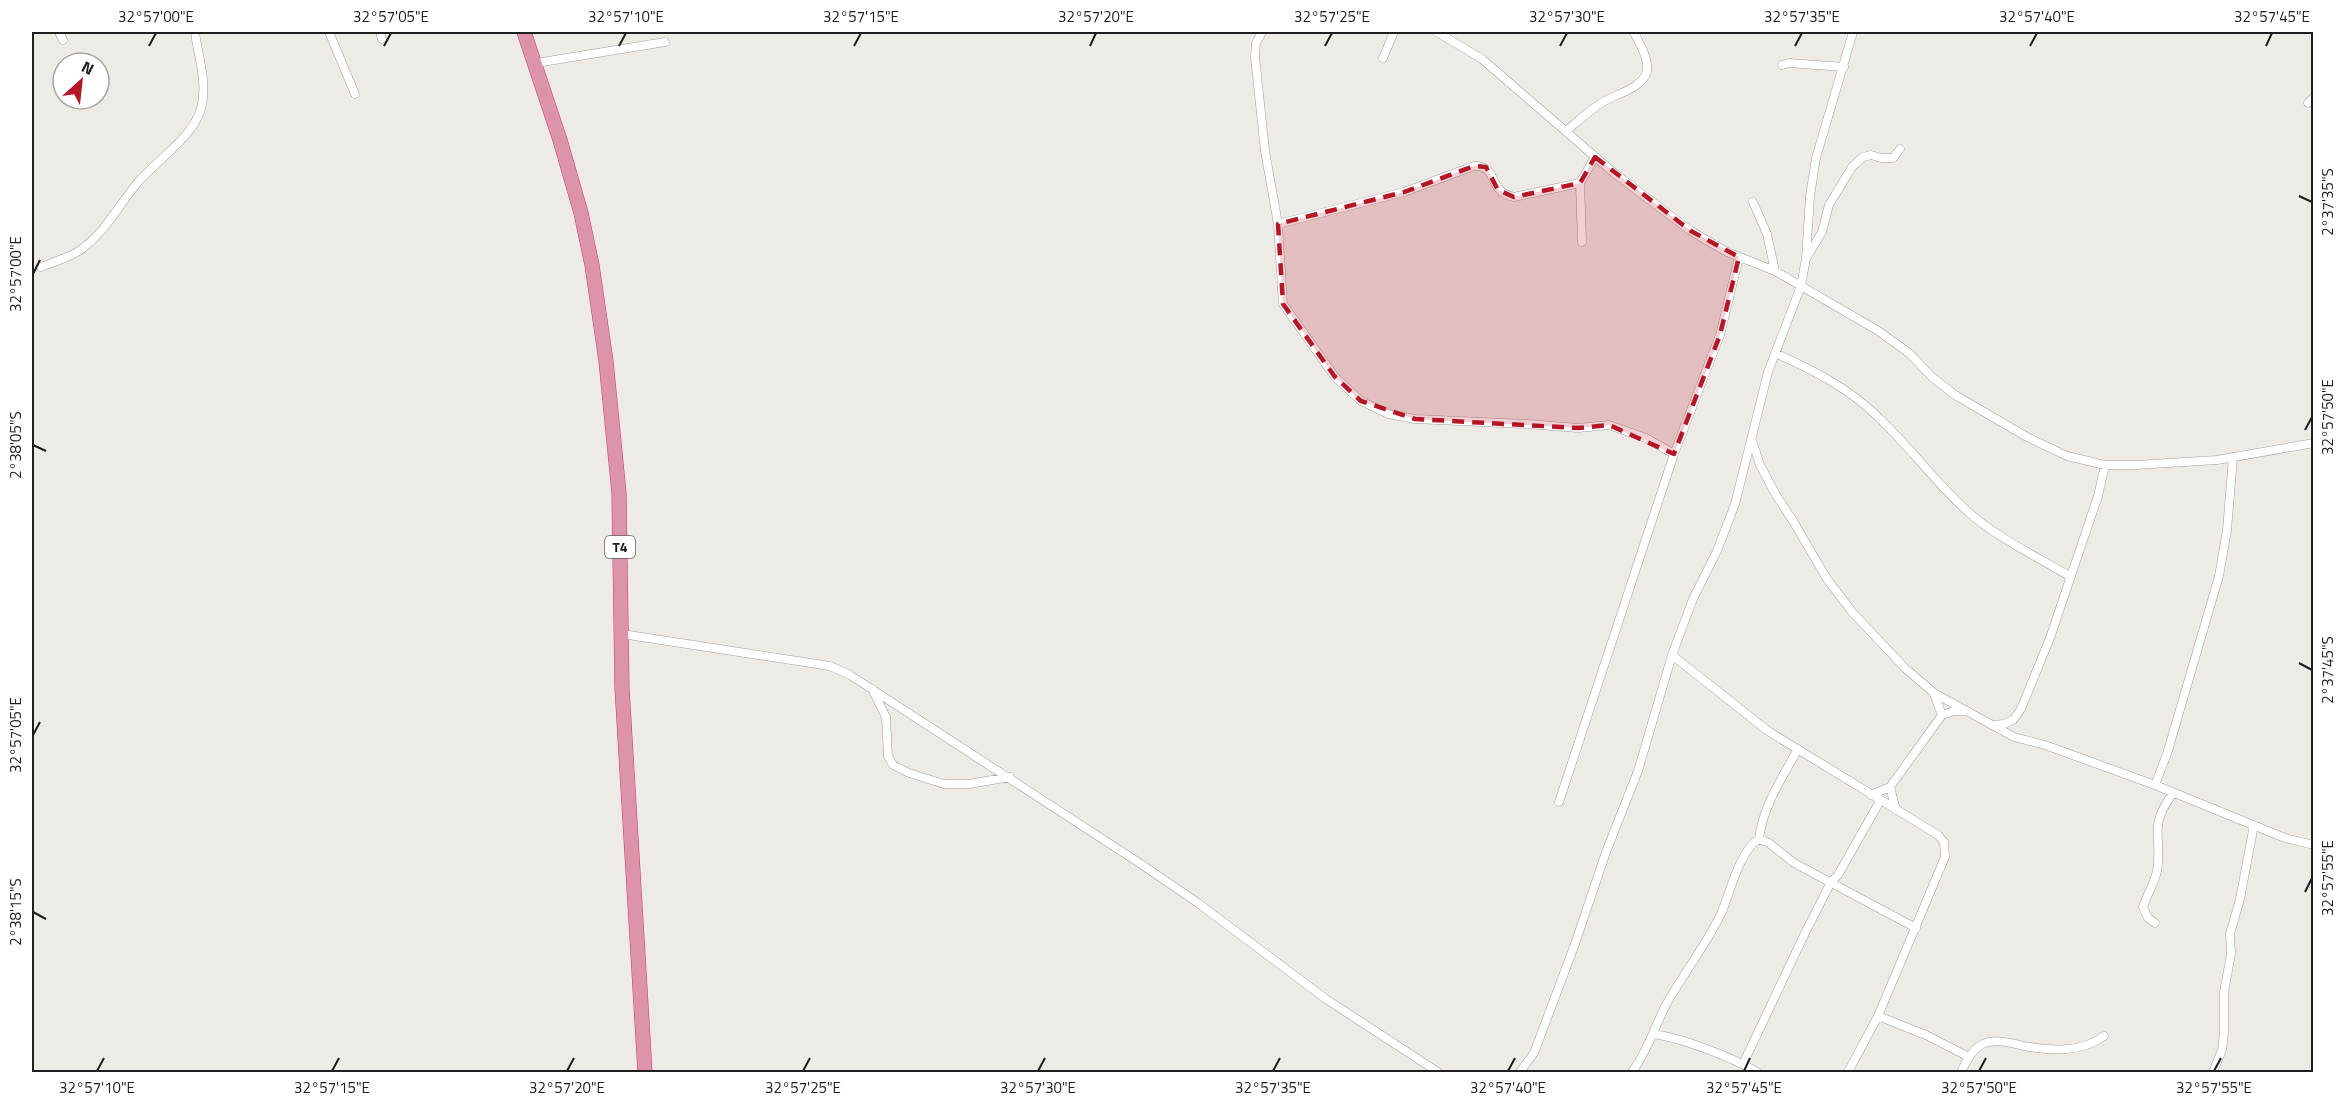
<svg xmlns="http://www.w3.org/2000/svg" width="2345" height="1104" font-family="'Titillium Web',sans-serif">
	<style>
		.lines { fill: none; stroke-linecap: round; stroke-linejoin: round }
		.street-casing { stroke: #9f9f9f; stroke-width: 9 }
		.highway-casing { stroke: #c73776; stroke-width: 15 }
		.street { stroke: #fff; stroke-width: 8 }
		.highway { stroke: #dd94a9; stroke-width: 14 }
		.marked { fill: #b61525; fill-opacity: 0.2; stroke: #b61525; stroke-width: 4.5; stroke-dasharray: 12 8; stroke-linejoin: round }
		.ticks { fill: none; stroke: #1e1e1e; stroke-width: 2 }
		.labels { text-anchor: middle; stroke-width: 4.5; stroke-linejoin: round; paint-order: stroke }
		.shield { fill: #fff; stroke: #626262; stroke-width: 1.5 }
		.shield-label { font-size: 14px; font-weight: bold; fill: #1e1e1e }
		.neatline { fill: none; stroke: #1e1e1e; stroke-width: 2 }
		.ticks-label { font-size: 15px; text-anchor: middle; fill: #1e1e1e }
	</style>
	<rect width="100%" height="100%" fill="#eeeae5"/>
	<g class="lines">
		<defs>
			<path id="street" d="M59 32 63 40
				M329 32 355 94
				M380 32 382 39
				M1262 32 1256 43 1255 57 1265 151 1278 224 1283 304 1335 377 1361 401 1388 414 1415 419 1528 424 1578 428 1609 425 1646 438 1674 454
				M1437 32 1482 59 1614 173 1691 231 1727 252 1775 271 1877 330 1909 353 1932 377 1955 395 2027 437 2067 456 2105 465H2136L2217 460 2314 443
				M1383 58 1394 32
				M536 63 665 42
				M1782 65 1789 63 1844 67
				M2308 103 2314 97
				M1566 131C1578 121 1590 110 1603 102 1616 94 1643 88 1647 71 1649 58 1639 43 1634 32
				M1580 183 1582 242
				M1753 202 1767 234 1775 271
				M1278 224 1404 192 1474 166C1499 165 1487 192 1514 197L1580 183 1595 157
				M1807 257 1822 232 1829 205 1852 167 1863 157 1871 155 1881 158H1893L1900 149
				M41 267C55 261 72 257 83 248 107 230 120 203 139 181 158 160 193 136 201 109 208 82 198 57 195 32
				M1775 353C1813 370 1849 388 1879 418 1910 447 1935 482 1967 511 1997 538 2036 556 2071 577
				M1752 440 1760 465 1776 495 1793 521 1827 579 1853 613 1905 668 1934 693 2014 737 2045 745 2155 785 2285 838 2314 845
				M622 634 830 666 850 675 1141 864 1198 903 1326 999 1438 1072
				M1672 655 1768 731 1938 835 1944 842 1945 857 1878 1016 1848 1072
				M872 689 886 717 888 756 893 765 909 773 944 784H969L1010 777
				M1934 694 1942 715
				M1992 725 2004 724 2013 720 2021 709 2050 638 2098 496 2105 465
				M2155 785 2167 754 2219 576 2227 530 2233 457
				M1890 787 1896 810
				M1871 795 1890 787 1942 715 1954 711H1965
				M1559 802 1674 454 1720 335 1739 257
				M1759 839C1763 806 1782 778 1798 749
				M1831 882 1838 875 1880 801
				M2155 923 2148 918 2143 907C2147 895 2154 884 2157 871 2163 835 2147 829 2173 793
				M1878 1016 1926 1035 1969 1057
				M1654 1034C1685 1039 1731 1057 1757 1072
				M1743 1064 1806 931 1831 882
				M1520 1072 1534 1053 1575 944 1606 852 1638 771 1672 655 1693 599 1717 551 1735 504 1768 372 1801 286 1806 258 1810 196 1816 158 1853 32
				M1632 1072C1648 1051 1655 1025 1667 1003 1684 973 1705 946 1720 916 1730 895 1738 852 1759 839L1769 843 1794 863 1916 928
				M1961 1072C1966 1062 1972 1049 1983 1044 1995 1038 2011 1043 2024 1046 2051 1051 2081 1053 2104 1036
				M2213 1072 2222 1050 2224 1033V992L2231 954 2230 934 2240 899 2254 825"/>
			<path id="highway" d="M524 32 560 140 581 213 592 265 606 361 619 493 622 688 645 1072"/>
		</defs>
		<!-- street casing -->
		<use href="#street" class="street-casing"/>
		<!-- highway casing -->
		<use href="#highway" class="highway-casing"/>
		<!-- street -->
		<use href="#street" class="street"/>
		<!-- highway -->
		<use href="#highway" class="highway"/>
	</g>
	<!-- marked area -->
	<path class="marked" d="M1595 157 1691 231 1739 257 1720 335 1674 454 1609 425 1578 428 1415 419 1361 401 1335 377 1283 304 1278 224 1404 192 1474 166 1486 167 1498 190 1514 197 1580 183Z"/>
	<!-- ticks -->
	<path class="ticks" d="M149 46 156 33M384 46 391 33M619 46 626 33M854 46 861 33M1090 46 1096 33M1325 46 1332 33M1560 46 1567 33M1795 46 1802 33M2030 46 2037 33M2266 46 2272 33M2299 196 2312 202M33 274 40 260M2305 430 2312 417M33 445 46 451M2299 663 2312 670M33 735 40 722M2305 892 2312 878M33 912 46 919M97 1071 104 1058M332 1071 339 1058M567 1071 574 1058M803 1071 810 1058M1038 1071 1045 1058M1273 1071 1280 1058M1508 1071 1515 1058M1744 1071 1750 1058M1979 1071 1986 1058M2214 1071 2221 1058"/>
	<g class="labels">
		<!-- shield labels -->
		<rect class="shield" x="605" y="536" width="30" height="22" rx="4.5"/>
		<g class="shield-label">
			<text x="620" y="552">T4</text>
		</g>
	</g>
	<!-- border -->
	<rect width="2345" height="1104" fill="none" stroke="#ffffff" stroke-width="66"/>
	<!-- north arrow -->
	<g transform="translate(81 81) rotate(27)"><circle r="28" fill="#ffffff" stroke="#a5a5a5" stroke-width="1.5"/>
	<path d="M0-4.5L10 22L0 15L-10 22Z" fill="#b61525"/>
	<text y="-9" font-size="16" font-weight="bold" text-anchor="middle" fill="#1e1e1e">N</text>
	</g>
	<rect x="33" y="33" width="2279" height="1038" class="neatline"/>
	<g class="ticks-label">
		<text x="156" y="22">32°57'00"E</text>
		<text x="391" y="22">32°57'05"E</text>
		<text x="626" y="22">32°57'10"E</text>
		<text x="861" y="22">32°57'15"E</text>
		<text x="1096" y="22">32°57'20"E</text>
		<text x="1332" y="22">32°57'25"E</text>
		<text x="1567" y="22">32°57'30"E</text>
		<text x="1802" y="22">32°57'35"E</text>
		<text x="2037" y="22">32°57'40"E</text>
		<text x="2272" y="22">32°57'45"E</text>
		<text transform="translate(2328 202) rotate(-90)" y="5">2°37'35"S</text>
		<text transform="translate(16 274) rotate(-90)" y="5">32°57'00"E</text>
		<text transform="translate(2328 417) rotate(-90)" y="5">32°57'50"E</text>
		<text transform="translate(16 445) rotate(-90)" y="5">2°38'05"S</text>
		<text transform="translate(2328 670) rotate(-90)" y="5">2°37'45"S</text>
		<text transform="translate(16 735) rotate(-90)" y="5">32°57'05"E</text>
		<text transform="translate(2328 878) rotate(-90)" y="5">32°57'55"E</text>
		<text transform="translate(16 912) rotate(-90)" y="5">2°38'15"S</text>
		<text x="97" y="1093">32°57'10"E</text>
		<text x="332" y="1093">32°57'15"E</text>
		<text x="567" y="1093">32°57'20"E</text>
		<text x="803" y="1093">32°57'25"E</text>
		<text x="1038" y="1093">32°57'30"E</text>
		<text x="1273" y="1093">32°57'35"E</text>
		<text x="1508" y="1093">32°57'40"E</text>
		<text x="1744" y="1093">32°57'45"E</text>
		<text x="1979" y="1093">32°57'50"E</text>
		<text x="2214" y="1093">32°57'55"E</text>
	</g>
</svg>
